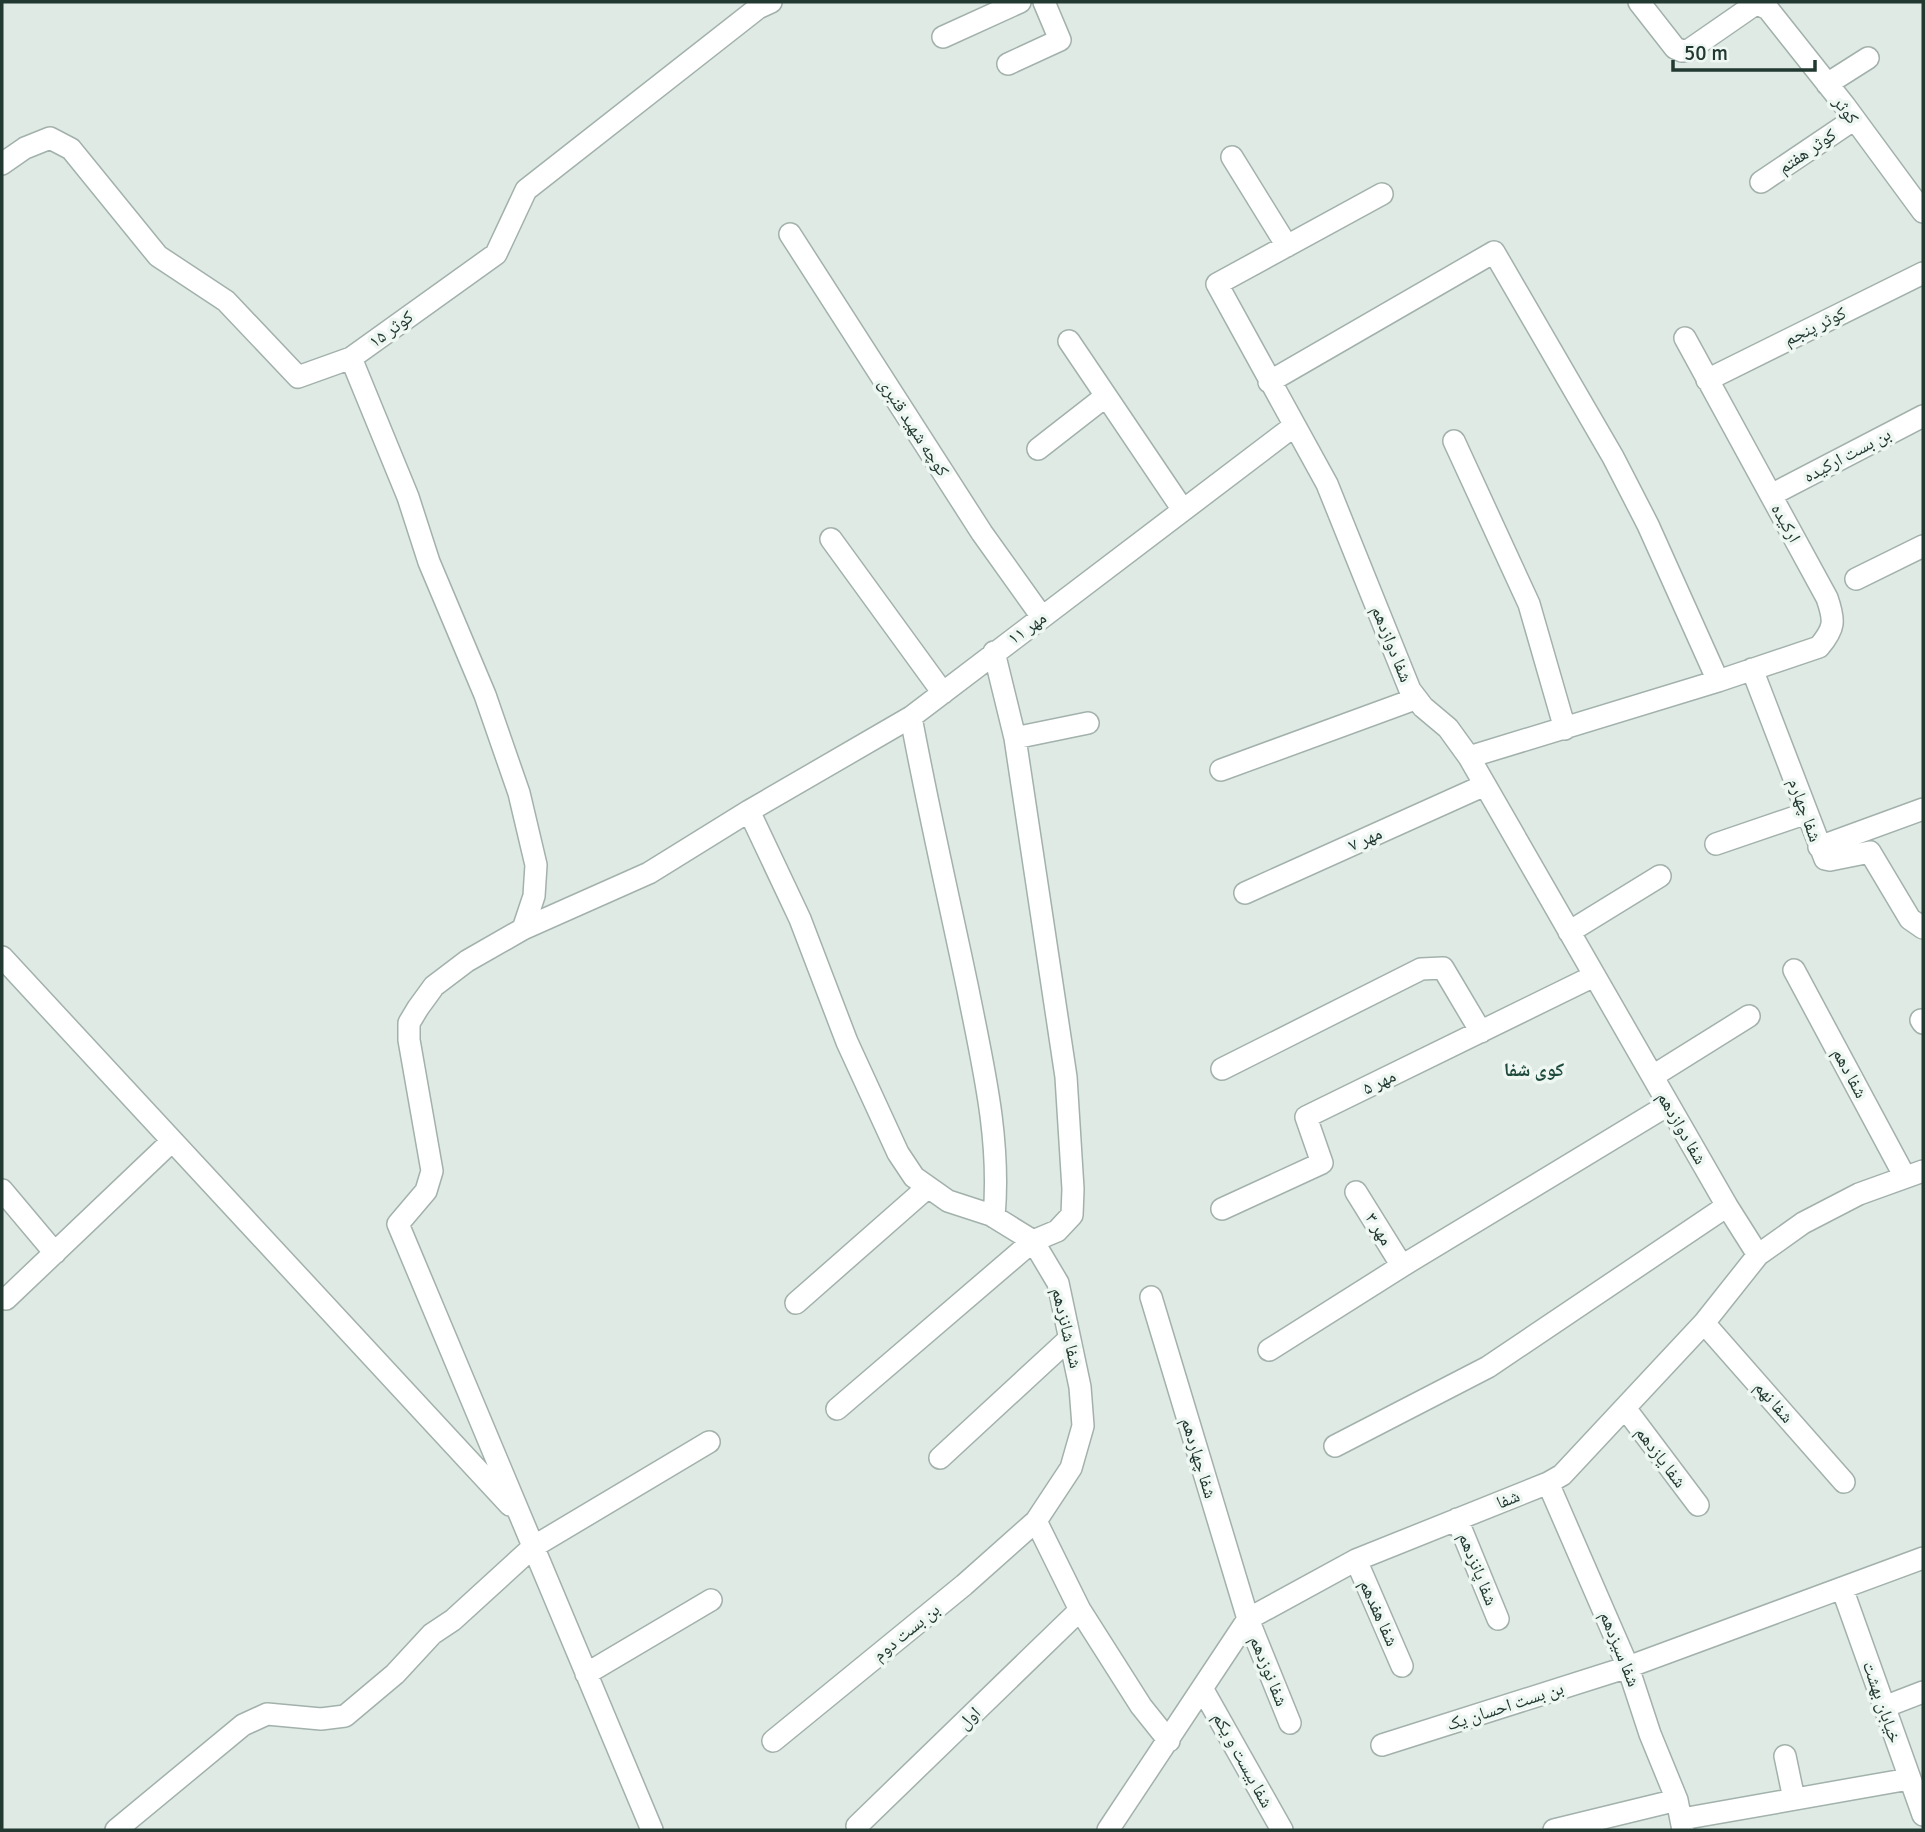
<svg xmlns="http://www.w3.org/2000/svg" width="1925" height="1832" font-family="Signika,'Noto Naskh Arabic',sans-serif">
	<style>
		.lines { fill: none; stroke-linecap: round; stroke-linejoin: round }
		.minor-casing { stroke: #a2b1ab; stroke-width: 24 }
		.minor { stroke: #fff; stroke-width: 21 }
		.labels { text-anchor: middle; stroke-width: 7; stroke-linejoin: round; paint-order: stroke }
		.street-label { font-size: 18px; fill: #213931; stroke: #eff7f3 }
		.neighbourhood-label { font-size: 19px; font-weight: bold; fill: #1e4a3d; stroke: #eff7f3 }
	</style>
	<rect width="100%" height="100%" fill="#dfeae5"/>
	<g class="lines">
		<defs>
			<path id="minor" d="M1639 2 1675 48 1682 51 1689 50 1754 5H1760L1768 9 1845 106 1923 212
				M943 37 1020 2
				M1008 64 1060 40 1044 2
				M1827 84 1868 58
				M1232 157 1287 246
				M2 164 25 148 50 138 71 149 158 256 226 301 298 377 351 358 496 254 526 190 758 8 771 2
				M1761 182 1853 120
				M1382 194 1217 284 1327 484 1410 690 1423 707 1448 728 1469 757 1727 1206 1758 1255
				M790 234 982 533 1042 617
				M1069 341 1183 510
				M351 358 408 497 429 562 485 695 519 793 536 865 534 896 523 929
				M1707 380 1923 273
				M1269 382 1494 252 1613 457 1648 525 1718 681
				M1454 441 1529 604 1565 729
				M1038 449 1106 396
				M1771 495 1923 416
				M831 539 943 693
				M1856 579 1923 546
				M1752 669 1825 859 1830 860 1870 852 1910 919 1923 928
				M911 717C928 809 949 899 968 990 983 1066 1001 1139 994 1217
				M1015 738 1088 723
				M1469 757 1718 681 1819 647C1835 628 1835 621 1827 598L1685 338
				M1221 770 1415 699
				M749 811 800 919 847 1042 898 1153 914 1177 948 1201 991 1215 1033 1241 1058 1283 1080 1387 1083 1426 1071 1468 1036 1521 964 1585 773 1741
				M1716 844 1807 813
				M1819 847 1923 809
				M1245 893 1485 785
				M1569 932 1660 876
				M2 957 510 1505
				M1794 970 1905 1177
				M1921 1020 1923 1023
				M1222 1069 1421 969 1443 968 1481 1032
				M1653 1076 1749 1016
				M2 1190 55 1253
				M1356 1192 1402 1266
				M1222 1209 1322 1163 1306 1117 1594 976
				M1151 1297 1248 1619 1290 1723
				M6 1299 172 1141
				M796 1303 928 1187
				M1704 1323 1844 1482
				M1269 1350 1402 1266 1668 1105
				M1625 1408 1698 1505
				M837 1409 1033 1241 1057 1231 1072 1215 1073 1189 1066 1077 1015 738 994 652
				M1335 1446 1488 1367 1727 1206
				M940 1458 1069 1339
				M1548 1483 1628 1667 1650 1734 1677 1800 1683 1830
				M1457 1519 1498 1619
				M1036 1521 1080 1610 1141 1706 1169 1741
				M1356 1560 1402 1666
				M1842 1588 1923 1815
				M586 1674 711 1600
				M1203 1690 1282 1830
				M1884 1707 1923 1692
				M1382 1745 1628 1667 1923 1558
				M1785 1756 1794 1799
				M1682 1819 1909 1779
				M857 1826 1080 1610
				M116 1830 243 1725 267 1714 321 1719 345 1716 395 1674 432 1634 453 1620 533 1547 709 1442
				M652 1830 398 1224 426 1191 432 1171 409 1040V1023L418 1008 434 986 467 961 523 929 649 873 749 811 911 717 1294 426
				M1108 1830 1248 1619 1356 1560 1548 1483 1562 1475 1704 1323 1758 1255 1803 1223 1859 1194 1923 1171
				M1554 1830 1677 1800"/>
		</defs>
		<!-- minor casing -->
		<use href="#minor" class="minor-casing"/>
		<!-- minor -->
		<use href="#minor" class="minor"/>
	</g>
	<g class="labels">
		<!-- street labels -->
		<g class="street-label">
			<text transform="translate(1846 110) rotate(54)" y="6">کوثر</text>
			<text transform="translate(1807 151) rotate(-34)" y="6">کوثر هفتم</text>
			<text transform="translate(1815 326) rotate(-26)" y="6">کوثر پنجم</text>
			<text transform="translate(391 329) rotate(-36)" y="6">کوثر ۱۵</text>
			<text transform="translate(914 427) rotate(57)" y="6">کوچه شهید قنبری</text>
			<text transform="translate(1847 455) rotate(-28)" y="6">بن بست ارکیده</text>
			<text transform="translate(1786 523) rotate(61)" y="6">ارکیده</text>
			<text transform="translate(1027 628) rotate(-36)" y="6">مهر ۱۱</text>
			<text transform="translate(1392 644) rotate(68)" y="6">شفا دوازدهم</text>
			<text transform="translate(1805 810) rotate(70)" y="6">شفا چهارم</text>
			<text transform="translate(1365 839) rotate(-24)" y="6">مهر ۷</text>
			<text transform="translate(1850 1073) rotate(62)" y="6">شفا دهم</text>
			<text transform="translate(1379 1082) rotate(-26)" y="6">مهر ۵</text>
			<text transform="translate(1682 1128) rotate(60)" y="6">شفا دوازدهم</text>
			<text transform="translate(1379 1229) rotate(58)" y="6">مهر ۳</text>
			<text transform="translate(1067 1328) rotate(77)" y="6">شفا شانزدهم</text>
			<text transform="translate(1774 1402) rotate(49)" y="6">شفا نهم</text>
			<text transform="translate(1661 1457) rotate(53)" y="6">شفا یازدهم</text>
			<text transform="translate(1199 1458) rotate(73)" y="6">شفا چهاردهم</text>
			<text transform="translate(1508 1499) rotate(-22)" y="6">شفا</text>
			<text transform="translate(1478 1569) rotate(68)" y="6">شفا پانزدهم</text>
			<text transform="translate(1379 1613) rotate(66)" y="6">شفا هفدهم</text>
			<text transform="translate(906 1632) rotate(-39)" y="6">بن بست دوم</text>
			<text transform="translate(1620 1649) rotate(68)" y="6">شفا سیزدهم</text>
			<text transform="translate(1269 1671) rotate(68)" y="6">شفا نوزدهم</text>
			<text transform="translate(1882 1702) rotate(71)" y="6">خیابان بهشت</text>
			<text transform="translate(1505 1706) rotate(-18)" y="6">بن بست احسان یک</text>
			<text transform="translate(969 1718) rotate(-44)" y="6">اول</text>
			<text transform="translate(1243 1760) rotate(61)" y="6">شفا بیست و یکم</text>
		</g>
		<!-- neighbourhood labels -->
		<g class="neighbourhood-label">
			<text x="1534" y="1076">کوی شفا</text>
		</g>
	</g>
	<!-- border -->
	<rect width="1925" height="1832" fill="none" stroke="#213931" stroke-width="7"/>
	<!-- scale -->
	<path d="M1673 60v10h142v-10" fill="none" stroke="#213931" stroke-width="3.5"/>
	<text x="1684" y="60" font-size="21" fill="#213931" stroke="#eff7f3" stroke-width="5" paint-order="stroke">50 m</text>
</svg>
